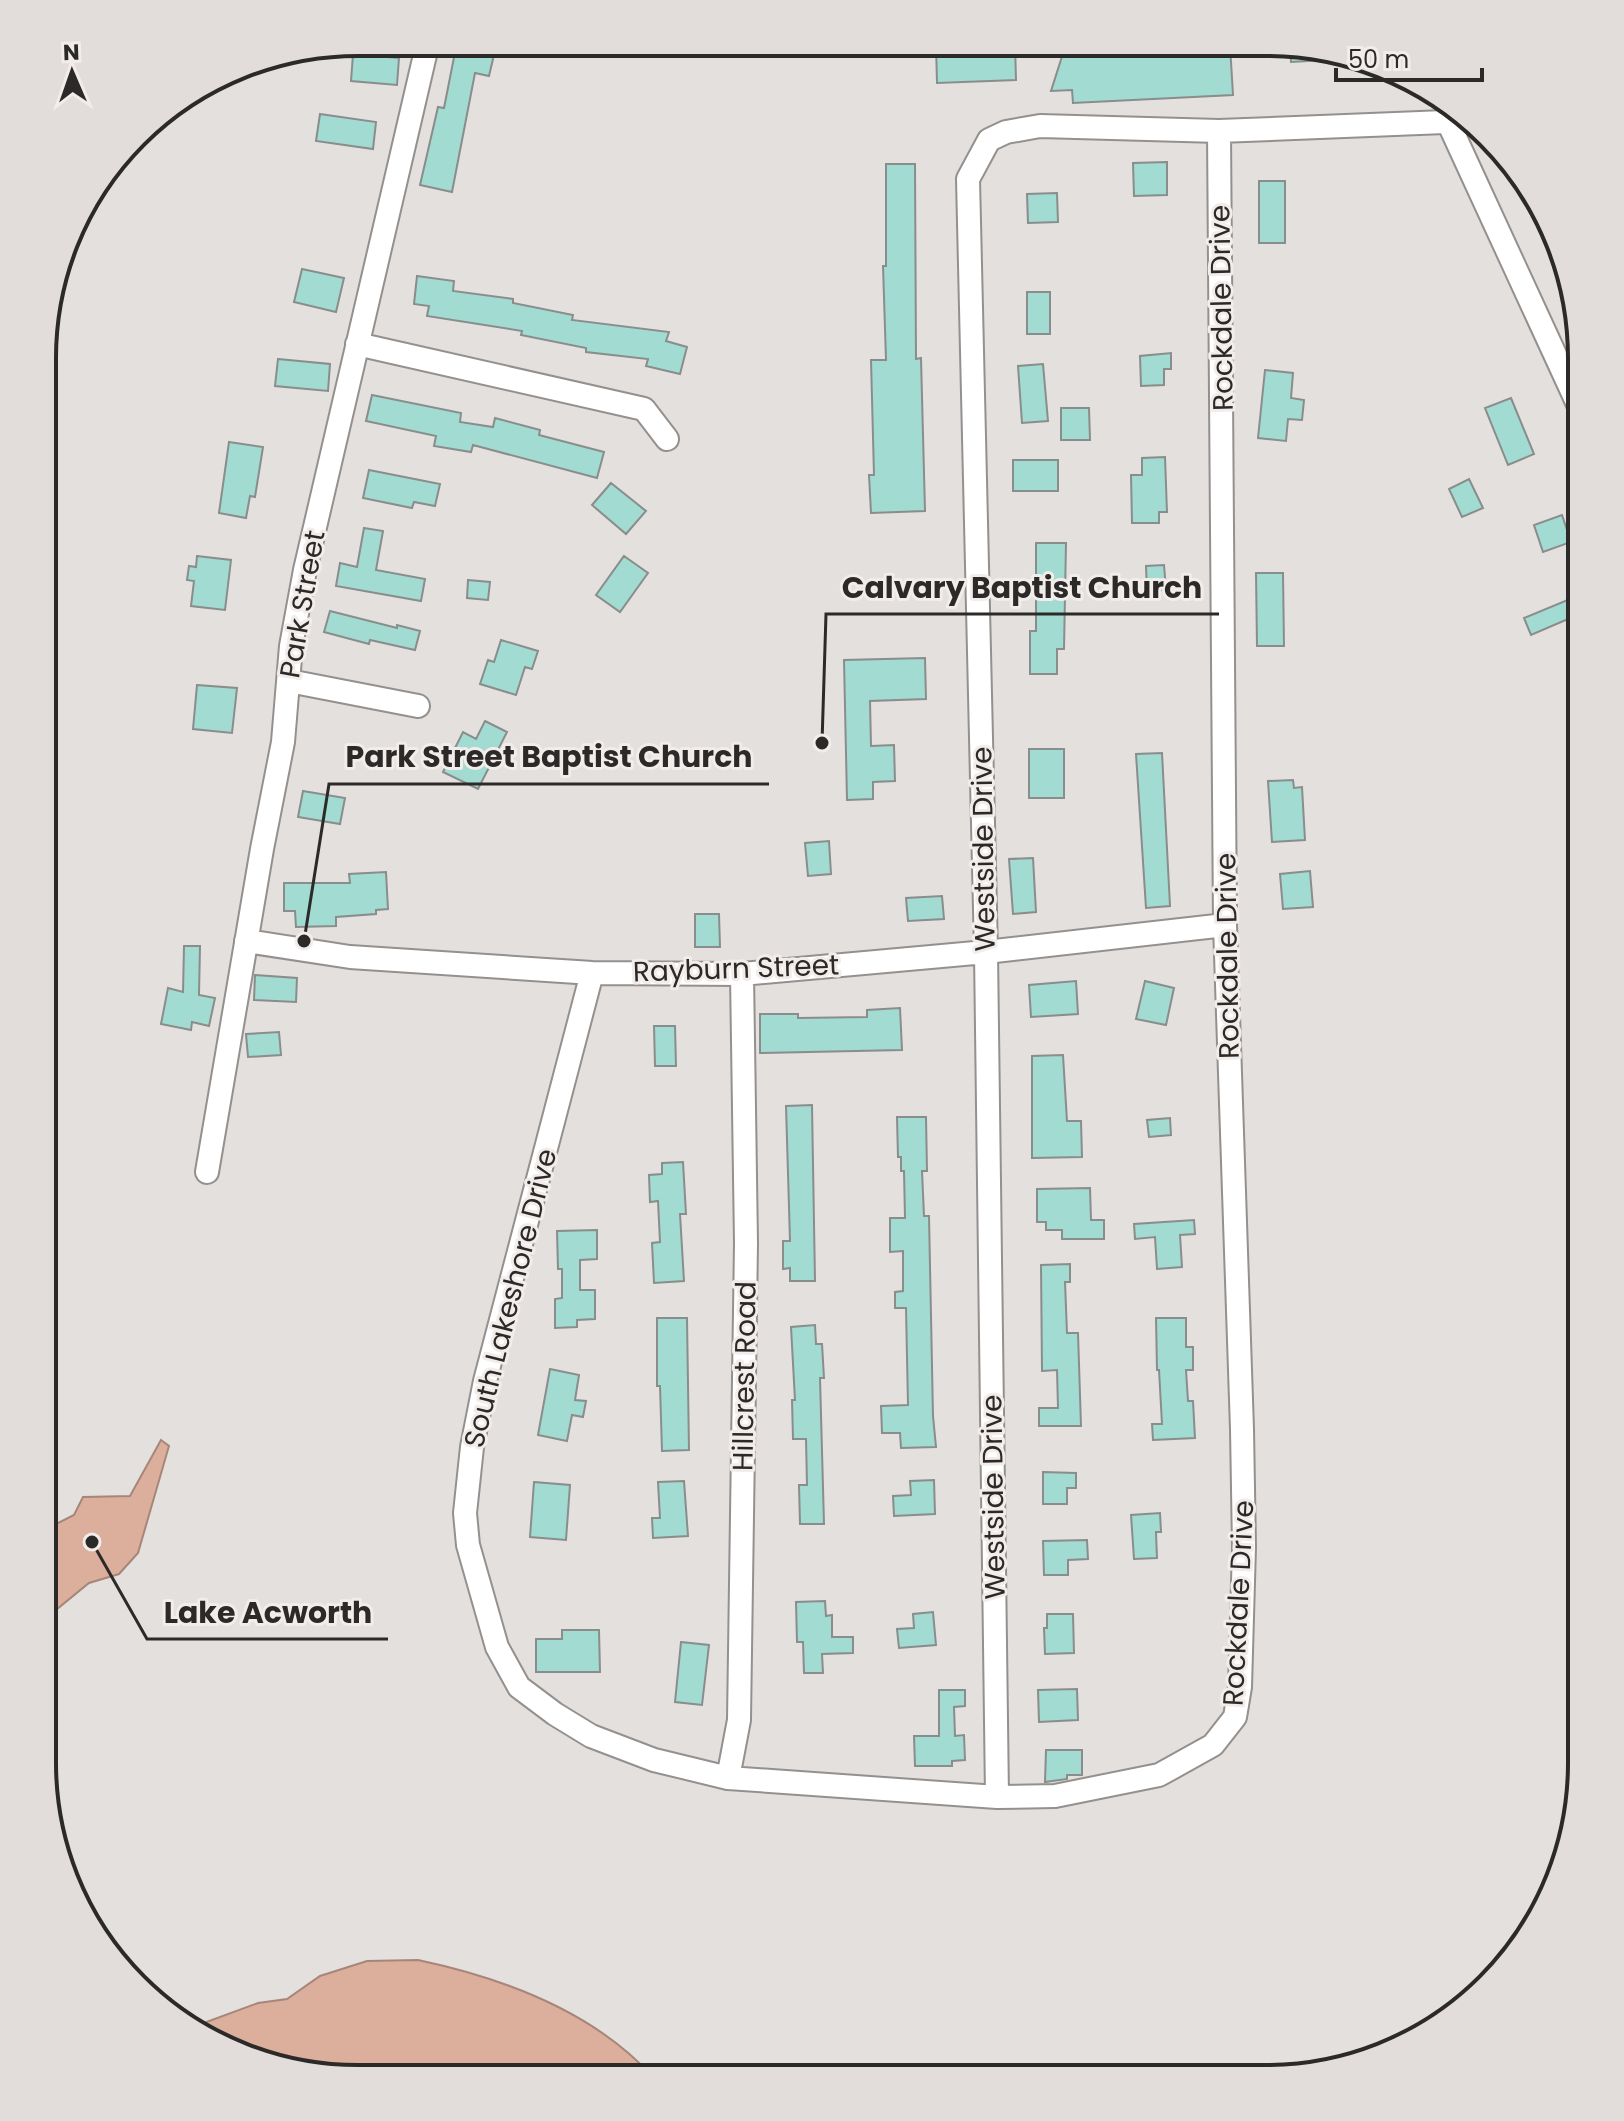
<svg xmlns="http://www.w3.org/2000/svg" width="1624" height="2121" font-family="Poppins,sans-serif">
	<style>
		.water { fill: #dcae9c; stroke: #a7867a; stroke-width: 2 }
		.building { fill: #a2dbd1; stroke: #898d8c; stroke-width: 2 }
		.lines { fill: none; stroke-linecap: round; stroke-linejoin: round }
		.street-casing { stroke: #94908e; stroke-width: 26 }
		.street { stroke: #fff; stroke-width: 22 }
		.labels { text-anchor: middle; stroke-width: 6; stroke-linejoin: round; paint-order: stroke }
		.street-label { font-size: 28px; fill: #2c2a29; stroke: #f2edeb }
		.rim { fill: none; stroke: #2c2a29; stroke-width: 4 }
		.leader { fill: none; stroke: #2c2a29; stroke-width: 3 }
		.callout-dot { fill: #2c2a29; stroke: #f2edeb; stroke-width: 3 }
		.callout-label { font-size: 30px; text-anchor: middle; font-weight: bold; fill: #2c2a29; stroke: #f2edeb; stroke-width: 6; stroke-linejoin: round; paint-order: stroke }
	</style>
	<rect width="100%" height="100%" fill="#e4e0de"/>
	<!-- water -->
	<path class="water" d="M161 1440 169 1446 138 1553 119 1574 89 1583 56 1610 42 1633V1531L74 1515 83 1497 130 1496Z
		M418 1960C503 1978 594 2012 653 2077L318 2076 190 2028 258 2003 287 1999 320 1976 367 1961Z"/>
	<!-- building -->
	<path class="building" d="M457 42H497L489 76 475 73 452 192 420 185 438 107 444 108Z
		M936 44H1015L1016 80 937 83Z
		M1066 44 1230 45 1233 95 1073 103 1072 90 1051 91Z
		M1290 45H1307L1346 59 1291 62Z
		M353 54 399 58 397 85 351 81Z
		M320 114 376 122 373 149 316 141Z
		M1167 162V195L1134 196 1133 163Z
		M886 164H915L916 359 921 358 925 511 871 513 869 475H874L871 360H886L883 266H886Z
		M1259 181H1285V243H1259Z
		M1057 193 1058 222 1028 223 1027 194Z
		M302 269 344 278 336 312 294 302Z
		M417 276 454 281 453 291 513 299V303L573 315 572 320 669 332 666 341 687 347 680 374 646 366 648 359 586 352V348L521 335 522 331 427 316 429 306 414 304Z
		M1027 292H1050V334H1027Z
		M1171 353V369H1164V385L1141 386 1140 356Z
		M278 359 330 364 328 391 275 386Z
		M1043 364 1048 421 1022 423 1018 366Z
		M1265 370 1293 373 1291 398 1304 400 1302 420 1288 419 1286 441 1258 438Z
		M372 395 461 413 460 422 493 427 495 418 540 430 539 435 604 452 597 478 473 445 471 452 434 446 436 436 366 421Z
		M1511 398 1534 454 1508 465 1485 408Z
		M1061 408H1089L1090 440H1061Z
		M229 442 263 447 255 497 250 496 246 518 219 513Z
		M1165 457 1167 512H1159V523H1132L1131 475H1142V458Z
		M1013 460H1058V491H1013Z
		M369 470 440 484 435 506 414 502 412 508 363 498Z
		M1469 479 1483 508 1462 517 1449 489Z
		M611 483 646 511 626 534 592 505Z
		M1562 515 1571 542 1543 552 1534 525Z
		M364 528 383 531 376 570 425 579 421 601 336 586 340 563 357 567Z
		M1036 543H1066L1064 649H1057V674H1030V631H1036Z
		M197 556 231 560 225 610 191 606 194 581 187 580 189 566 196 567Z
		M624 556 648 573 620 612 596 595Z
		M1164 565 1166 590 1147 591 1146 566Z
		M1256 573H1283L1284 646H1257Z
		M468 580 490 582 488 600 467 598Z
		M1582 594V613L1531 635 1524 618Z
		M330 611 397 628V625L420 631 415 650 370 640 369 644 324 632Z
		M501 640 538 651 532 669 525 667 516 695 480 684 488 660 494 662Z
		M925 658 926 699 870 701 871 746 894 745 895 781 873 782V799L847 800 844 660Z
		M197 685 237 688 232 733 193 729Z
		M485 721 507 732 478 789 443 772 463 732 476 739Z
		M1029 749H1064V798H1029Z
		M1162 753 1170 906 1146 908 1136 754Z
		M1293 780 1294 788 1302 787 1305 840 1272 842 1268 781Z
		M303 791 345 798 340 824 298 817Z
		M829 841 831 874 808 876 805 843Z
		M1033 858 1036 912 1013 914 1009 859Z
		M1310 871 1313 907 1283 909 1280 874Z
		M386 872 388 909 376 910V914L336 917V926L296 927 295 911H284V883H350L349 874Z
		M942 896 944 919 908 921 906 898Z
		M695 914H719L720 947H695Z
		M184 946H200L199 995 215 998 209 1026 192 1022 191 1030 161 1024 168 988 183 992Z
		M255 975 297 978 296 1002 254 1000Z
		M1076 981 1078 1014 1031 1017 1029 985Z
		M1145 981 1174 988 1166 1025 1136 1019Z
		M900 1008 902 1050 760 1053V1014H798V1018L867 1017V1010Z
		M654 1026H675L676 1066H655Z
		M279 1032 281 1055 248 1057 246 1034Z
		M1063 1055 1067 1121H1081L1082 1157 1032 1158V1056Z
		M812 1105 815 1281H790V1268L783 1269V1241H790L786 1106Z
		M897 1117H926L927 1171H922L924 1216H929L933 1416 936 1447 901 1448 900 1433H882L881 1406 908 1405 906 1308H895V1292L903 1291V1251L890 1252V1218H905L904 1171H901V1157H898Z
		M1170 1118 1171 1135 1149 1137 1147 1120Z
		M683 1162 686 1214H680L684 1281 654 1283 652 1243 660 1242 658 1201 650 1202 649 1175 662 1174V1163Z
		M1090 1188 1091 1220H1104V1239H1062V1230H1046V1222H1037V1189Z
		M1194 1220 1195 1234 1180 1235 1182 1267 1157 1269 1155 1237 1135 1239 1134 1224Z
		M597 1230V1259L580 1260V1290H595V1319L577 1320V1327L555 1328V1299L562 1298V1269H558L557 1231Z
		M1070 1264V1282H1065L1067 1333H1078L1081 1426H1039V1408H1058L1057 1370 1042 1371 1041 1265Z
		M657 1318H687L689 1450 662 1451 660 1386H657Z
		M1156 1318H1186V1347H1193V1370H1186L1188 1401H1193L1195 1438 1153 1440 1152 1424H1162L1159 1370H1157Z
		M815 1325 816 1344H822L824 1378H820L824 1524H800L799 1485H807L806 1439H793L792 1400H795L791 1327Z
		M550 1369 579 1375 575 1400 586 1401 583 1417 572 1415 567 1441 538 1435Z
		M1043 1472 1076 1473V1488H1067V1504H1043Z
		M934 1480 935 1514 894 1516 893 1496 911 1495 910 1481Z
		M684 1481 688 1536 653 1538 652 1518H660L658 1482Z
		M534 1482 570 1485 566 1540 530 1537Z
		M1160 1513 1161 1532H1156L1157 1558 1134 1559 1131 1515Z
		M1087 1540 1088 1559 1068 1560V1575H1044L1043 1541Z
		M825 1601 826 1616 832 1615V1637H853V1653L822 1654 823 1673H804L803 1642H797L796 1602Z
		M933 1612 936 1645 899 1648 897 1629 914 1628 913 1614Z
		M1047 1614H1073L1074 1653 1045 1654 1044 1628H1047Z
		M562 1630H599L600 1672H536V1639H562Z
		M681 1642 709 1645 702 1705 675 1702Z
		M1077 1689 1078 1720 1039 1722 1038 1690Z
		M939 1690H965V1706L954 1707 955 1736 964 1735 965 1760 952 1761V1766H915L914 1736H939Z
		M1046 1750H1082V1775H1067V1779L1045 1782Z"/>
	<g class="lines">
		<defs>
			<path id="street" d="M1448 122 1582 413
				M357 344 644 409 667 439
				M289 681 418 706
				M246 941 350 957 592 973 742 974 986 952 1225 925
				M592 973 485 1381 472 1447 465 1513 468 1545 497 1647 519 1687 555 1714 591 1736 654 1760 728 1778 997 1797 1055 1796 1159 1775 1213 1745 1235 1717 1240 1687 1244 1547 1242 1429 1225 925 1219 131
				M207 1172 262 849 283 742 291 646 305 570 428 42
				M728 1778 739 1720 746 1243 742 974
				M997 1797 986 952 968 179 989 140 1006 132 1040 126 1219 131 1470 121"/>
		</defs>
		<!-- street casing -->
		<use href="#street" class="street-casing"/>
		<!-- street -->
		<use href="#street" class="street"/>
	</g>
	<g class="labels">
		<!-- street labels -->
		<g class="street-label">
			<text transform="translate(1221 308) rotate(-91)" y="10">Rockdale Drive</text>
			<text transform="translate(302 604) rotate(-80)" y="10">Park Street</text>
			<text transform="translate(983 849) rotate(-91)" y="10">Westside Drive</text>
			<text transform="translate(1227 956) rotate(-91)" y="10">Rockdale Drive</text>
			<text transform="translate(736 968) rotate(-2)" y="10">Rayburn Street</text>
			<text transform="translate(510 1298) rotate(-76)" y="10">South Lakeshore Drive</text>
			<text transform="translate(744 1376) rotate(-89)" y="10">Hillcrest Road</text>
			<text transform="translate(993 1497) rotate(-91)" y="10">Westside Drive</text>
			<text transform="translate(1238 1603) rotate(-87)" y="10">Rockdale Drive</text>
		</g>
	</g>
	<!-- crop -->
	<path d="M0 0H1624V2121H0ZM358 56H1266A302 302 0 0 1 1568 358V1763A302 302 0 0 1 1266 2065H358A302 302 0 0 1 56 1763V358A302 302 0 0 1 358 56Z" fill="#e2dddb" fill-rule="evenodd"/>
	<path class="rim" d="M358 56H1266A302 302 0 0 1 1568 358V1763A302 302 0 0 1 1266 2065H358A302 302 0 0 1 56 1763V358A302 302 0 0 1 358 56Z"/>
	<!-- callouts -->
	<path class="leader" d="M822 743L826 614H1219M304 941L329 784H769M92 1542L147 1639H388"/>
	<g class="callout-dot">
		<circle cx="822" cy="743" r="8"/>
		<circle cx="304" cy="941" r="8"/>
		<circle cx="92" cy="1542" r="8"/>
	</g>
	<g class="callout-label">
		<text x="1022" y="598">Calvary Baptist Church</text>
		<text x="549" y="767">Park Street Baptist Church</text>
		<text x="268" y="1623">Lake Acworth</text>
	</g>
	<!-- north arrow -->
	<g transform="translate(72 72) rotate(358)" stroke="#f2edeb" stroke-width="6" paint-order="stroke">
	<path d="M0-6L14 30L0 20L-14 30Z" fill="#2c2a29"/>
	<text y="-12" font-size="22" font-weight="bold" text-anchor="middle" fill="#2c2a29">N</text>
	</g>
	<!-- scale -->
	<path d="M1336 68v12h146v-12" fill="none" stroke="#2c2a29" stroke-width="4"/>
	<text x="1348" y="68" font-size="24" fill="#2c2a29" stroke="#f2edeb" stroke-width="6" paint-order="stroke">50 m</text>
</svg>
